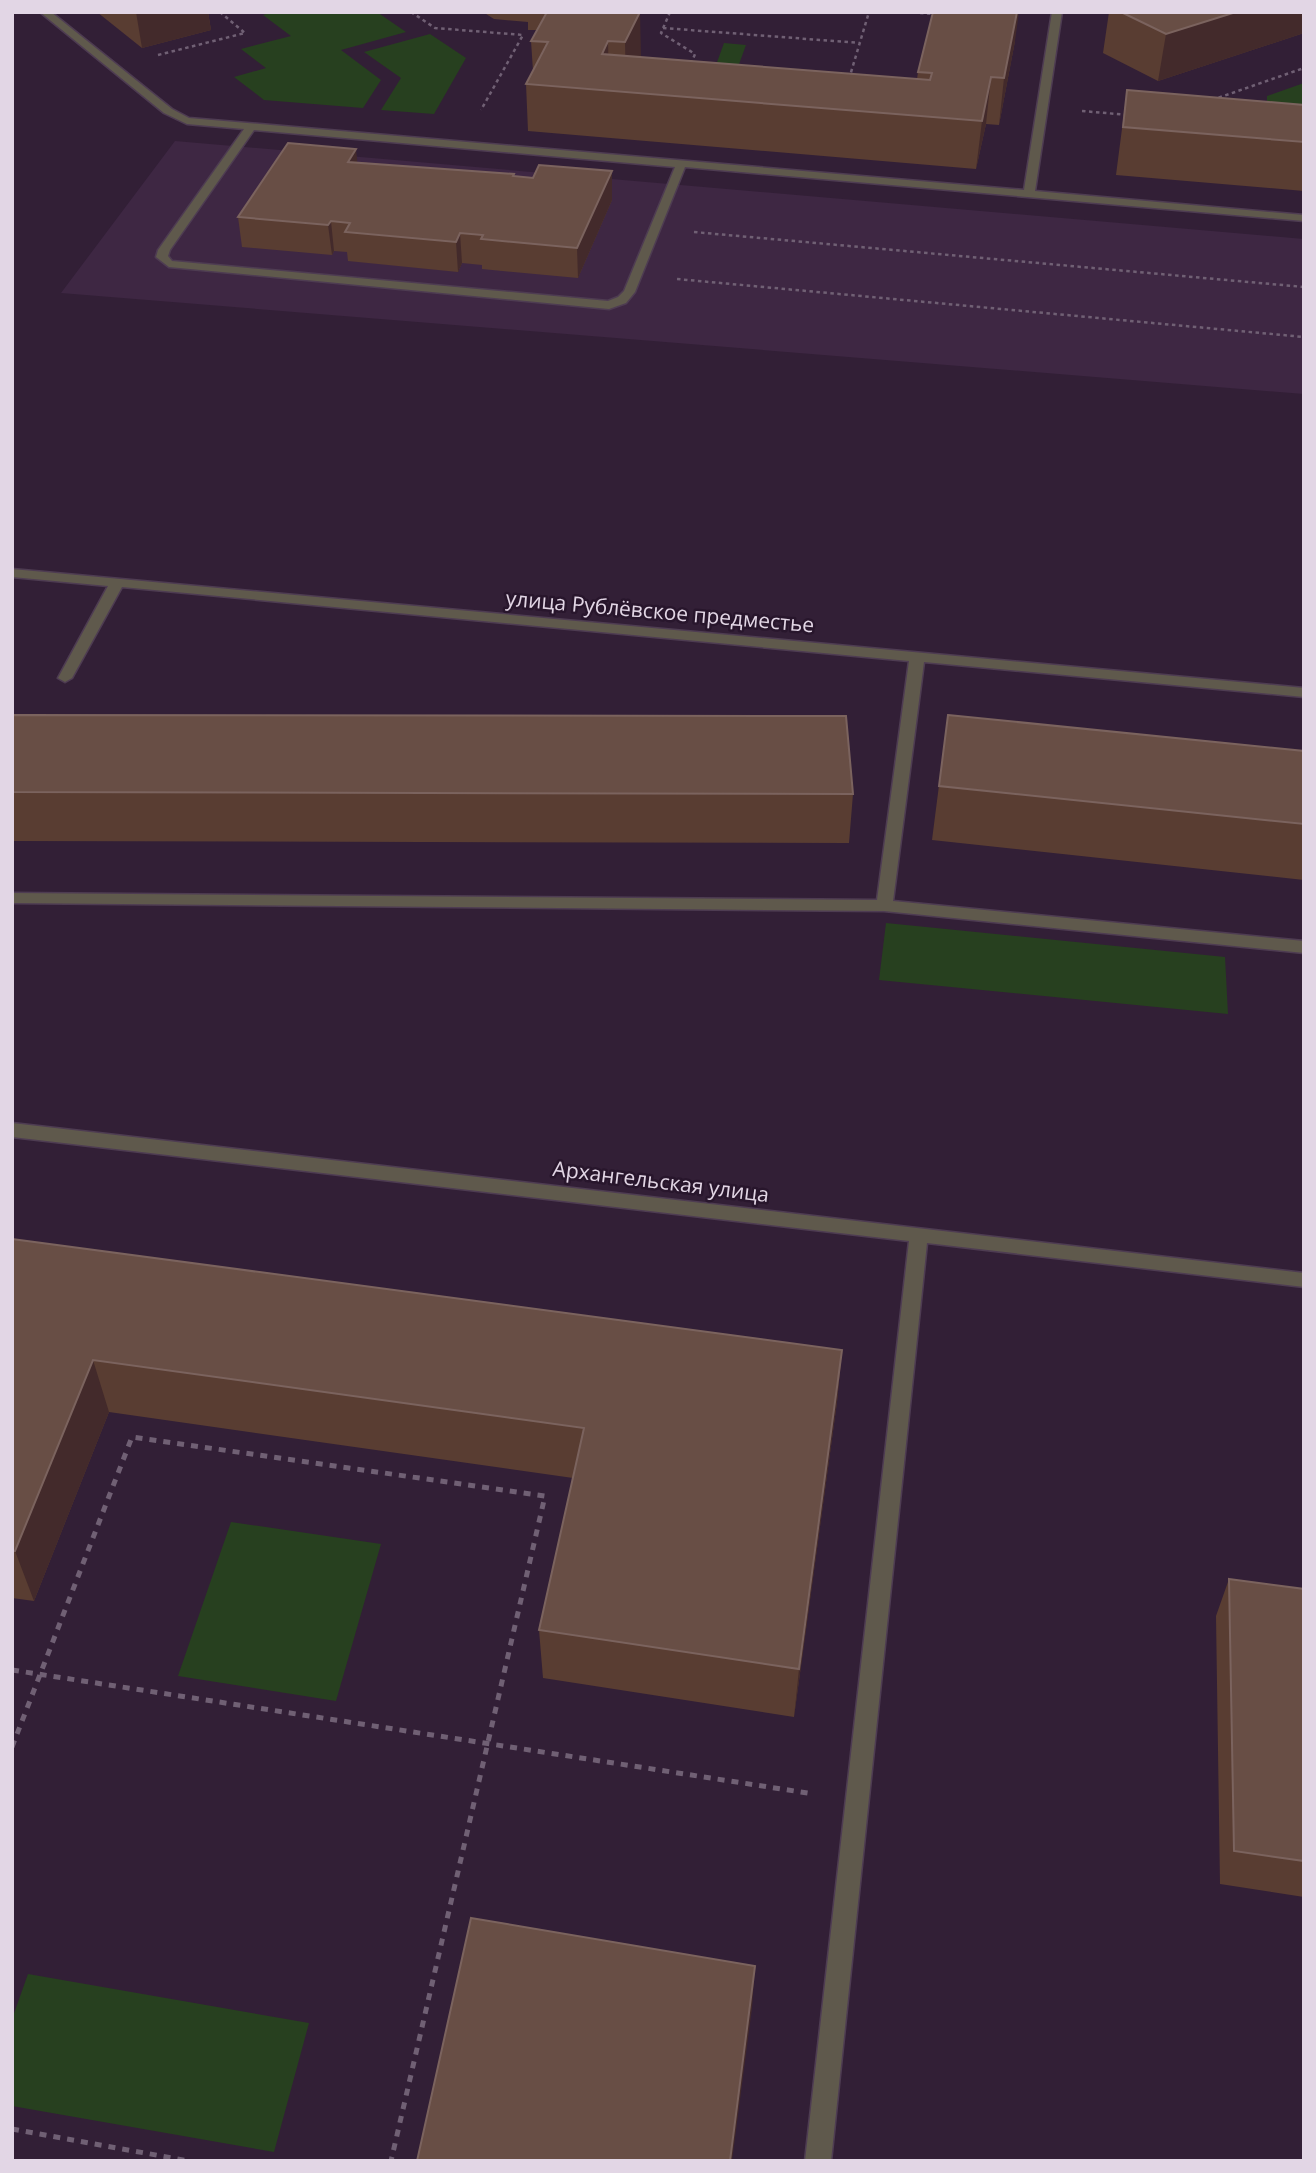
<svg xmlns="http://www.w3.org/2000/svg" width="1316" height="2173" font-family="'Open Sans',sans-serif">
	<style>
		.built { fill: #3e2743 }
		.green { fill: #27401f }
		.lines { fill: none; stroke-linecap: round; stroke-linejoin: round }
		.minor-casing { stroke: #4e3c52; stroke-width: 3 }
		.path-far1 { stroke: #706074; stroke-width: 2.5; stroke-dasharray: 3.5 3.5; stroke-linecap: butt }
		.path { stroke: #706074; stroke-width: 5; stroke-dasharray: 7 7; stroke-linecap: butt }
		.minor { fill: #5f594c; fill-rule: evenodd }
		.wall { fill: #593d32 }
		.shaded-wall { fill: #432a2b }
		.building { fill: #684e45; stroke: #7b635e; stroke-width: 2 }
		.labels { text-anchor: middle; stroke-width: 5; stroke-linejoin: round; paint-order: stroke }
		.street-label { font-size: 21px; fill: #e2d6e5; stroke: #28162c }
	</style>
	<rect width="100%" height="100%" fill="#321f36"/>
	<!-- built -->
	<path class="built" d="M175 141 1304 239V394L61 293Z"/>
	<!-- green -->
	<path class="green" d="M273 12H377L406 32 341 50 381 80 363 108 264 100 234 77 266 68 241 49 291 36 263 15Z
		M430 34 466 58 434 114 381 110 401 78 364 52Z
		M724 43 746 45 738 67 716 65Z
		M1304 83V116L1267 105V96Z
		M886 923 1225 957 1228 1014 879 980Z
		M231 1522 381 1544 336 1701 178 1676Z
		M28 1974 309 2023 274 2152 12 2106V2019Z"/>
	<g class="lines">
		<defs>
			<path id="minor" d="M40 12H51L172 109 189 118 1024 190 1052 12H1062L1035 191 1304 215V221L685 167 635 292 626 303 609 309 169 267 156 257 158 250 244 129 187 124 164 113ZM254 130 675 167 624 291 618 297 608 301 172 261 168 256 170 250Z
				M12 569 1304 688V697L924 662 893 901 1304 941V953L884 911 12 903V893L877 900 909 661 122 587 72 678 65 682 58 678 108 586 12 577Z
				M12 1123 1304 1273V1287L927 1243 831 2161H805L909 1241 12 1137Z"/>
		</defs>
		<!-- minor casing -->
		<use href="#minor" class="minor-casing"/>
		<!-- path-far1 -->
		<path class="path-far1" d="M411 12 435 28 523 35 481 110
			M670 12 661 33 695 54 690 66
			M906 12 936 14
			M663 28 860 43
			M158 55 245 33 220 12
			M849 79 869 12
			M1212 100 1304 68
			M1082 111 1129 115
			M694 232 1304 287
			M677 279 1304 337"/>
		<!-- path -->
		<path class="path" d="M12 1670 814 1794
			M12 1747 132 1437 545 1496 391 2161
			M12 2129 189 2161"/>
		<!-- minor -->
		<use href="#minor" class="minor"/>
	</g>
	<!-- wall -->
	<path class="wall" d="M97 12H208L211 30 142 48Z
		M483 12H640V57L917 79 918 72 1015 41 999 125 986 124 976 169 528 131 526 84 533 71 531 41 537 30H528V22L494 19Z
		M1109 12H1304V33L1158 81 1103 53Z
		M1127 90 1304 105V191L1116 175Z
		M357 162 514 176 612 200 578 278 482 269V265L462 263 458 272 348 261 347 252 334 251 332 255 242 247 238 217Z
		M12 715 853 794 849 843 12 841Z
		M948 715 1304 751V880L932 840Z
		M12 1239 842 1350 837 1402 794 1717 543 1678 539 1630 573 1478 109 1412 34 1601 12 1598Z
		M1229 1579 1304 1589V1897L1220 1884 1216 1616Z"/>
	<!-- shaded-wall -->
	<path class="shaded-wall" d="M136 12H208L211 30 142 48Z
		M640 12 641 56 626 89 625 42Z
		M1017 12H1019L1015 41 999 125 1004 78Z
		M1236 12H1304V33L1158 81 1166 34Z
		M608 41 609 87 602 54Z
		M991 77 986 124 976 169 982 121Z
		M356 149 359 178 348 162Z
		M612 171V200L578 278 577 248Z
		M331 221 334 251 332 255 328 225Z
		M460 233 462 263 458 272 456 242Z
		M842 1350 837 1402 794 1717 799 1669Z
		M93 1360 109 1412 34 1601 15 1551Z
		M755 1966 752 2008 732 2161H730Z"/>
	<!-- building -->
	<path class="building" d="M547 12H640L625 42 608 41 602 54 930 80 932 73 918 72 933 12H1017L1004 78 991 77 982 121 526 84 548 42 531 41Z
		M1121 12H1236L1166 34Z
		M1127 90 1304 105V142L1123 127Z
		M288 143 356 149 348 162 514 174 513 176 533 178 539 165 612 171 577 248 481 239 483 235 460 233 456 242 345 232 350 223 331 221 328 225 238 217Z
		M12 715 846 716 853 794 12 792Z
		M948 715 1304 751V824L939 786Z
		M12 1239 842 1350 799 1669 539 1630 584 1428 93 1360 15 1551H12Z
		M1229 1579 1304 1589V1861L1234 1851Z
		M471 1918 755 1966 730 2161H417Z"/>
	<g class="labels">
		<!-- street labels -->
		<g class="street-label">
			<text transform="translate(660 612) rotate(5)" y="7">улица Рублёвское предместье</text>
			<text transform="translate(661 1182) rotate(7)" y="7">Архангельская улица</text>
		</g>
	</g>
	<!-- border -->
	<rect width="1316" height="2173" fill="none" stroke="#e2d6e5" stroke-width="28"/>
</svg>
